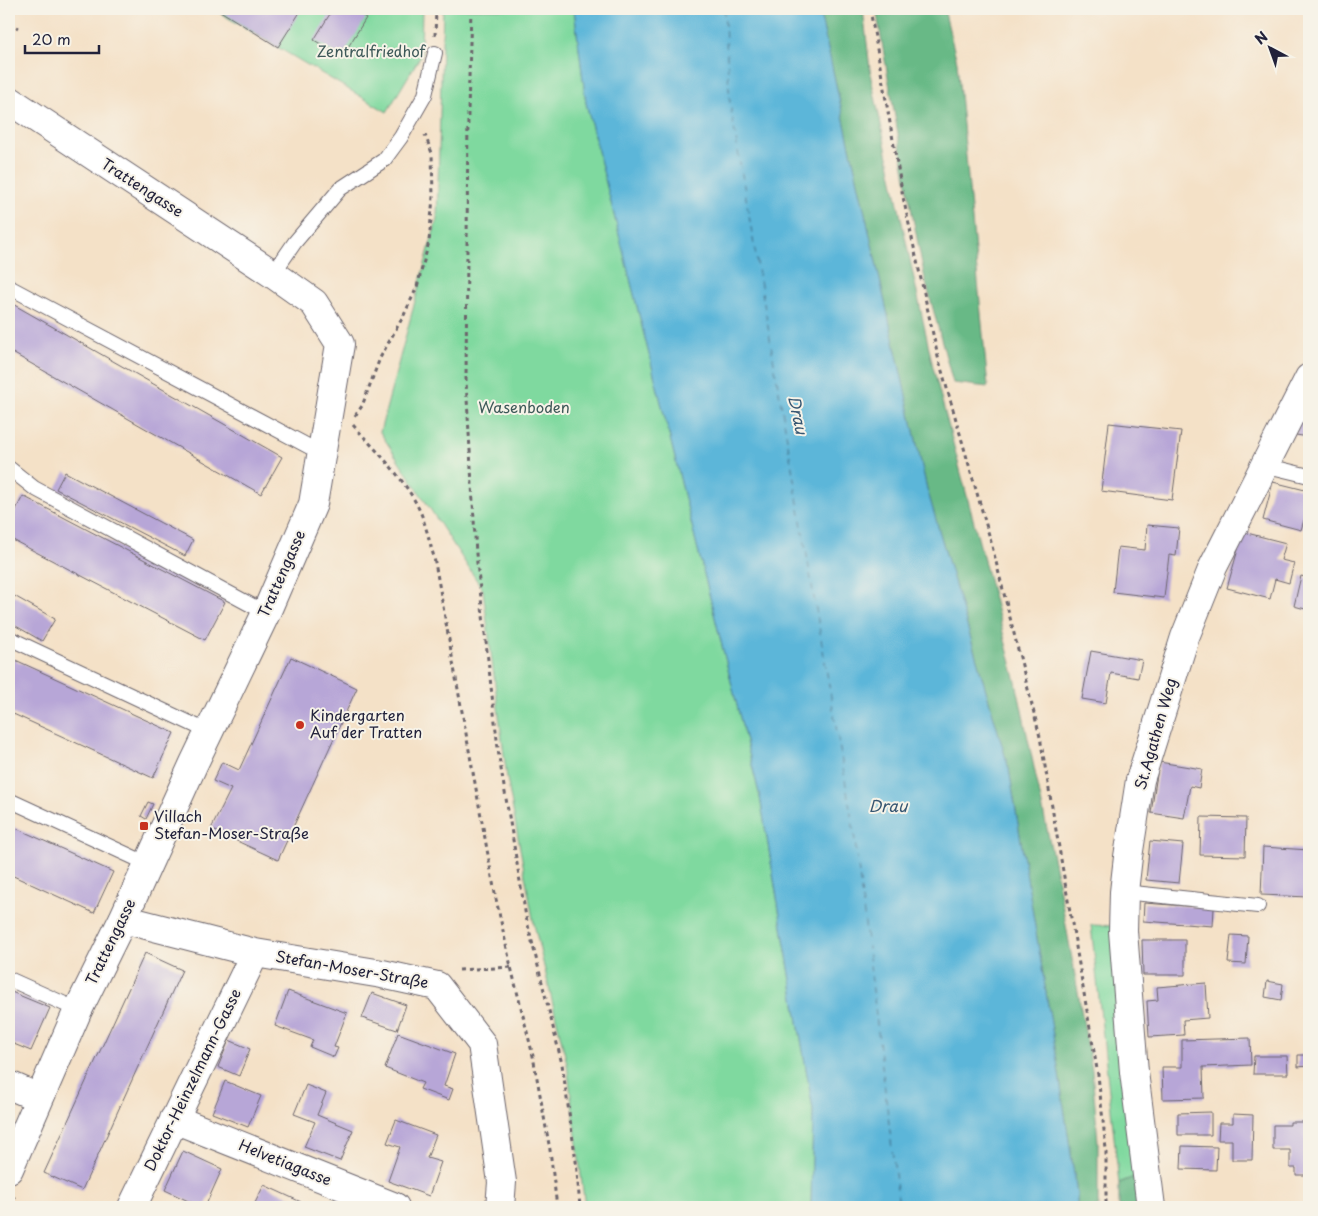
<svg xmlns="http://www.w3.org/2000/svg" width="1318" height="1216" font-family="'Playpen Sans',sans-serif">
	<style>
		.green { fill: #7fd99f; stroke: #507e6d }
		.forest { fill: #67b986; stroke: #446e60 }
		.water { fill: #5cb6d9; stroke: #3f6c8a }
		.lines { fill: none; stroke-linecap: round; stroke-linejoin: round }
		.ferry { stroke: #365672; stroke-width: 1; stroke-dasharray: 6 5; stroke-linecap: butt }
		.building { fill: #b7a6d7 }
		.service-casing { stroke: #6c656c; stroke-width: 16 }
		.minor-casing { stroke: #6c656c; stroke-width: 30 }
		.path { stroke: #6c656c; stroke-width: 3; stroke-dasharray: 4 4; stroke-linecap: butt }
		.service { stroke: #fff; stroke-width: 14 }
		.minor { stroke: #fff; stroke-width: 28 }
		.poi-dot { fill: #c8321e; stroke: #f7f3e8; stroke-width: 2 }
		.labels { text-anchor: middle; stroke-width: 4; stroke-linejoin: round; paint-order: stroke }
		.park-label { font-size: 15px; fill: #3e5959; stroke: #f7f3e8 }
		.street-label { font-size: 15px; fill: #22223b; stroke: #f7f3e8 }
		.poi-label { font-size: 15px; fill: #22223b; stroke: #f7f3e8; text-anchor: start }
		.water-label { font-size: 16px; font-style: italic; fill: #365672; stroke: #f7f3e8 }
	</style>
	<rect width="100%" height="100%" fill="#f7f3e8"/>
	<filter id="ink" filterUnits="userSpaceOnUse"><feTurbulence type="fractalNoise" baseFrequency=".02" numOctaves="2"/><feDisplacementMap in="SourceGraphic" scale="10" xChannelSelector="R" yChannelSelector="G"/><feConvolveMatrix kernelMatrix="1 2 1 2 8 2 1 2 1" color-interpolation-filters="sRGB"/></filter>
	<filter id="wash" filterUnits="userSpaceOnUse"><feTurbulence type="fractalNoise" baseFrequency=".0096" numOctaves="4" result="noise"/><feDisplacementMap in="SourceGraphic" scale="20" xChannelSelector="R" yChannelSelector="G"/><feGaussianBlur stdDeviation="1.12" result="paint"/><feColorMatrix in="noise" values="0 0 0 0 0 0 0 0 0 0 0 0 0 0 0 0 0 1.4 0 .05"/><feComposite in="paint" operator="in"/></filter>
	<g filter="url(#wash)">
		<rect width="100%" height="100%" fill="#f4e1c7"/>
		<!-- green -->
		<path class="green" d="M213 9H422L421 55 387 112Z
			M443 9H574L586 103 760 797 813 1110 811 1207H585L567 1064 534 924 507 778 483 590 380 432 437 219Z
			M1091 925 1115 926 1139 1175 1119 1183Z"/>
		<!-- forest -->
		<path class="forest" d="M819 9H863L871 78 933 367 1016 682 1058 881 1092 1070 1098 1142V1207H1077V1194L1054 1041 1009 769 927 489Z
			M876 9H944L957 62 988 387 953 383 925 279 912 213Z
			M1139 1175 1144 1207H1119V1183Z"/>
		<!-- water -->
		<path class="water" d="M574 9H819L927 489 1009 769 1054 1041 1077 1194V1207H811L813 1110 760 797 586 103Z"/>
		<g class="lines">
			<!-- ferry -->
			<path class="ferry" d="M724 9 730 104 854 832 899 1207"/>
		</g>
		<g id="blocks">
			<!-- building -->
			<path class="building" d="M217 9H302L278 47Z
				M333 9H352L366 18 342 57 314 40Z
				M9 302 282 457 261 494 9 351Z
				M1301 400 1309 401V437L1296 435Z
				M1109 423 1181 431 1172 500 1101 491Z
				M65 472 193 540 185 556 56 489Z
				M1273 482 1309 491V522L1304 520 1301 530 1263 520Z
				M23 496 225 602 205 640 9 538V523Z
				M1147 525 1179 528 1176 556 1169 555 1164 598 1113 592 1118 547 1145 550Z
				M1243 532 1286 543 1281 560 1294 563 1289 583 1275 579 1270 599 1227 588Z
				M1301 576 1309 578V610L1294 606Z
				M9 593 55 619 42 641 9 622Z
				M1091 651 1142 660 1138 678 1111 673 1106 703 1082 699Z
				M9 657 174 733 153 778 9 712Z
				M291 657 357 688 278 860 211 829 231 789 213 781 222 762 239 770Z
				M1159 762 1202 769 1199 788 1190 786 1184 818 1151 813Z
				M148 802 153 804 146 819 141 816Z
				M1201 817 1246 818 1245 856 1200 855Z
				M9 825 113 872 94 913 9 874Z
				M1150 841 1183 844 1179 883 1146 880Z
				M1263 847 1309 850V897L1261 895Z
				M1144 903 1214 908 1213 926 1143 921Z
				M1231 935 1248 936 1246 964 1228 963Z
				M1142 940H1185V975H1143Z
				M145 953 182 970 82 1190 44 1173Z
				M1267 981 1283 984 1281 1000 1265 997Z
				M1206 983 1208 1018 1183 1020 1184 1035 1149 1037 1147 1001 1158 1000 1157 987Z
				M9 991 50 1008 31 1051 9 1042Z
				M288 991 347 1013 334 1047 338 1048 334 1057 310 1047 313 1040 275 1026Z
				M372 993 406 1005 397 1030 362 1018Z
				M398 1033 455 1054 444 1086 453 1089 449 1100 420 1089 423 1083 385 1068Z
				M1250 1038 1251 1065 1203 1067 1204 1098 1163 1099 1162 1067H1182V1040Z
				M229 1040 250 1049 239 1076 218 1067Z
				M1298 1055H1307L1308 1066 1298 1067Z
				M1254 1056H1287L1288 1074H1253Z
				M225 1081 261 1096 248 1127 212 1113Z
				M306 1085 326 1093 317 1115 353 1130 340 1161 304 1147 315 1122 294 1114Z
				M1211 1112V1135H1178V1113Z
				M1233 1114 1253 1115 1252 1160H1232V1140H1218L1219 1123H1233Z
				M396 1120 436 1135 427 1158 441 1162 429 1196 388 1181 400 1147 387 1143Z
				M1290 1122H1309V1175H1296V1168H1290V1150H1273V1125H1290Z
				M1182 1146 1217 1147 1216 1170 1181 1169Z
				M183 1151 222 1169 205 1207H201L165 1190Z
				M264 1185 301 1202 299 1207H253Z"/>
		</g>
	</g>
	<g filter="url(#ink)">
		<use href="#blocks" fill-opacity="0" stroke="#6c656c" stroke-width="1"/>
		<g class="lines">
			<defs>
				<path id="service" d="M273 274 295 242 340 189 384 160 401 137 425 95 435 53
					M9 287 321 453
					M1264 465 1309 476
					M9 468 34 488 266 613
					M9 638 209 732
					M9 800 148 864
					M1124 892 1258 906
					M9 979 78 1010"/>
				<path id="minor" d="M9 100 273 274 314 303 340 344 313 504 266 613 194 763 123 919 78 1010 9 1169
					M123 919 255 953 382 974 437 986 482 1044 502 1182 500 1207
					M9 1085 39 1098
					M174 1119 395 1207
					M132 1207 255 953
					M1151 1207 1134 1072 1123 931 1124 892 1128 857 1140 780 1185 637 1213 567 1309 378"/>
			</defs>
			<!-- service casing -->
			<use href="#service" class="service-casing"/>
			<!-- minor casing -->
			<use href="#minor" class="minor-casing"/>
			<!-- path -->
			<path class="path" d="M471 9 468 111 466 381 476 554 499 757 526 917 562 1064 576 1161 580 1207
				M870 9 903 197 938 357 991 542 1040 737 1098 1075 1106 1149V1207
				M9 23 18 28
				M435 36 436 9
				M355 416 362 406 380 358 404 315 417 287 429 242 433 197 432 153 425 135
				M353 425C378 453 408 481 422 516 427 530 430 544 434 557L496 899 511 967 533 1056 550 1150 557 1207
				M459 970 511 967
				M9 1207 15 1195"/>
			<!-- service -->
			<use href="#service" class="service"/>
			<!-- minor -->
			<use href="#minor" class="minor"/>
		</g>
	</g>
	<!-- markers -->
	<g class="poi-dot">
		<circle cx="300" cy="725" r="5"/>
		<rect x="139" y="821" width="10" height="10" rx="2.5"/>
	</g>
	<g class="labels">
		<!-- park labels -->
		<g class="park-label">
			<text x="371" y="57">Zentralfriedhof</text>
			<text x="524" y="413">Wasenboden</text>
		</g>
		<!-- street labels -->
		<g class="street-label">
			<text transform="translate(142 188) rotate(33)" y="5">Trattengasse</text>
			<text transform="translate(282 574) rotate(-66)" y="5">Trattengasse</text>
			<text transform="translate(1156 734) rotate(-74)" y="5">St.Agathen Weg</text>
			<text transform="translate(111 942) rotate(-64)" y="5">Trattengasse</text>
			<text transform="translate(352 970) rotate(10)" y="5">Stefan-Moser-Straße</text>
			<text transform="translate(193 1080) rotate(-64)" y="5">Doktor-Heinzelmann-Gasse</text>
			<text transform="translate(285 1163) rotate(22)" y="5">Helvetiagasse</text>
		</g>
		<!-- poi labels -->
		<g class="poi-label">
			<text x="310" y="721">Kindergarten<tspan x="310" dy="17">Auf der Tratten</tspan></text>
			<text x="154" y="822">Villach<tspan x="154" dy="17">Stefan-Moser-Straße</tspan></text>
		</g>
		<!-- water labels -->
		<g class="water-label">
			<text transform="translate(798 415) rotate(78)" y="6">Drau</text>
			<text x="888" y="812">Drau</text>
		</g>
	</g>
	<!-- margin -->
	<rect width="1318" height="1216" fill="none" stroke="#f7f3e8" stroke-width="30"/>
	<!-- north arrow -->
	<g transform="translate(1270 48) rotate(319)" stroke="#f7f3e8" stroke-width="4" paint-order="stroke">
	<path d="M0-4L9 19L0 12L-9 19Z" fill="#22223b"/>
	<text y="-8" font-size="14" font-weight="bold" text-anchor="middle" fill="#22223b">N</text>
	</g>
	<!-- scale -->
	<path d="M25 45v8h74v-8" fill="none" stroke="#22223b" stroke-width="2.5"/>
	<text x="32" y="45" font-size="15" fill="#22223b" stroke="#f7f3e8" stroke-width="4" paint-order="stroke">20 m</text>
</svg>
